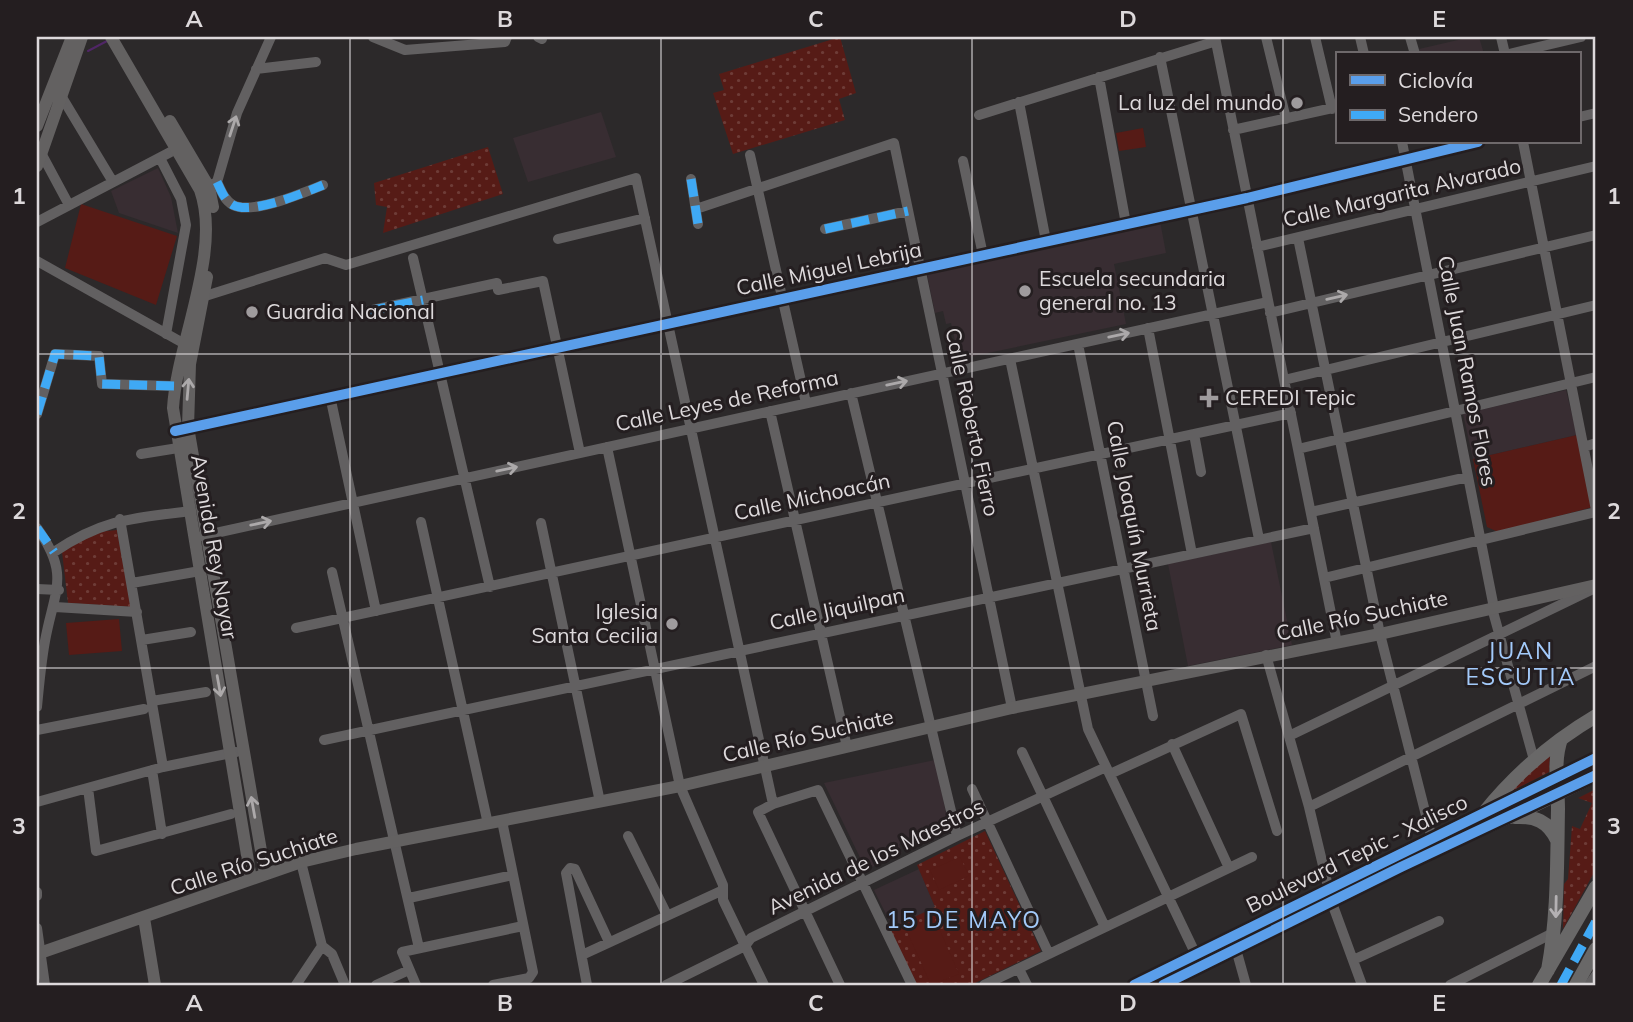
<svg xmlns="http://www.w3.org/2000/svg" width="1633" height="1022" font-family="Mulish,sans-serif">
	<style>
		.built { fill: #382d32 }
		.grass { fill: url(#grass-dots) }
		.garden { fill: #561b16 }
		.lines { fill: none; stroke-linecap: round; stroke-linejoin: round }
		.stream { stroke: #502666; stroke-width: 2 }
		.minor { stroke: #626061; stroke-width: 10 }
		.major { stroke: #636161; stroke-width: 12 }
		.highway { stroke: #696868; stroke-width: 14 }
		.quiet { stroke: #3fa9f5; stroke-width: 9; stroke-dasharray: 18 9; stroke-linecap: butt }
		.cycleway-casing { stroke: #241e20; stroke-width: 15 }
		.cycleway { stroke: #5a9eea; stroke-width: 10 }
		.oneway { stroke: #aca9aa }
		.oneway2 { stroke: #b4b1b3 }
		.grid { fill: none; stroke: #ddd9db; stroke-width: 2; stroke-opacity: 0.55 }
		.poi-dot { fill: #9f9b9d; stroke: #241e20; stroke-width: 2.5 }
		.labels { text-anchor: middle; stroke-width: 6; stroke-linejoin: round; paint-order: stroke }
		.poi-label { font-size: 21px; fill: #ddd9db; stroke: #241e20; text-anchor: start }
		.street-label { font-size: 21px; fill: #ddd9db; stroke: #241e20 }
		.neighbourhood-label { font-size: 23px; letter-spacing: 2px; fill: #a3cafa; stroke: #241e20 }
		.neatline { fill: none; stroke: #ddd9db; stroke-width: 2.5 }
		.grid-label { font-size: 23px; text-anchor: middle; font-weight: bold; fill: #ddd9db }
	</style>
	<defs>
		<pattern id="grass-dots" width="8" height="8" patternUnits="userSpaceOnUse" patternTransform="scale(1.75)"><rect width="8" height="8" fill="#561b16"/><path d="M2 2h.1M6 6h.1" fill="none" stroke="#6e3c37" stroke-width="1.8" stroke-linecap="round"/></pattern>
	</defs>
	<rect width="100%" height="100%" fill="#2c292a"/>
	<!-- built -->
	<path class="built" d="M1471 37H1479L1484 54H1421L1419 49Z
		M601 112 616 157 528 182 513 138Z
		M158 168 171 197 178 233 119 213 111 191Z
		M1160 221 1166 253 1114 264 1126 324 959 359 951 323 946 324 943 311 935 313 926 270Z
		M1566 390 1577 435 1473 459 1463 414Z
		M1271 542 1292 645 1188 666 1168 564Z
		M935 760 948 823 899 844 902 853 866 870 824 783Z
		M919 869 935 907 893 928 874 890Z"/>
	<!-- grass -->
	<path class="grass" d="M840 37 856 93 839 99 845 120 733 154 713 93 724 90 719 74Z
		M488 147 503 194 383 233 387 207 376 205 374 183Z
		M117 530 131 607 68 603 62 552 97 532Z
		M1550 754 1549 772 1507 794Z
		M1596 789V869L1563 929 1564 884 1568 879 1572 826 1580 829 1592 803 1578 798Z
		M985 831 1041 951 971 985H916L890 929 935 907 917 865Z"/>
	<!-- garden -->
	<path class="garden" d="M1143 128 1146 147 1119 151 1116 133Z
		M81 204 177 236 156 305 65 268Z
		M1577 435 1593 507 1498 532 1487 527 1473 459Z
		M119 619 122 651 69 655 66 623Z
		M960 857 969 876 939 890 930 870Z
		M934 917 959 974 931 985 906 929Z"/>
	<g class="lines">
		<!-- stream -->
		<path class="stream" d="M88 51 107 41"/>
		<!-- minor -->
		<path class="minor" d="M373 37 405 50 505 42 507 37
			M538 37 542 39
			M1215 37 1337 643
			M1266 37 1286 119
			M1315 37 1332 109
			M1360 37 1364 54
			M1410 37 1415 54
			M1501 37 1505 54
			M1509 54 1581 37
			M1160 57 1259 539
			M256 69 316 62
			M1099 77 1126 224
			M60 94 113 182
			M1019 102 1046 241
			M979 115 1210 43 1215 37
			M1579 117 1596 113
			M1233 130 1337 107
			M1402 142 1494 608
			M1523 142 1596 510
			M40 151 69 205
			M750 155 806 403
			M160 158 181 199 186 225 166 334
			M963 161 983 255
			M691 179 698 224
			M217 182C221 190 224 200 233 205 252 215 303 193 323 185
			M203 189 217 182 237 113 271 37
			M696 209 894 143 1012 708
			M37 222 182 146
			M825 229 908 211
			M1298 238 1380 634 1432 839
			M558 239 645 218
			M1257 247 1596 166
			M413 258 490 587
			M37 261 183 343 190 342
			M199 298 325 258 346 265 636 178 773 804
			M368 311 497 283 498 290 543 281 580 453
			M1270 313 1596 235
			M1148 328 1192 554
			M1078 344 1153 716
			M1010 359 1088 729 1198 959
			M1284 380 1596 305
			M851 393 957 836
			M330 396 376 611
			M770 411 847 747
			M37 414 55 354 99 356 102 384 174 386
			M182 429 1247 198 1478 142
			M1194 434 1201 472
			M607 447 680 786 723 885V900L764 985
			M1584 447 1596 443
			M1298 449 1596 377
			M141 454 178 448
			M1311 512 1468 477
			M120 519 163 767
			M421 522 488 824
			M541 523 600 802
			M37 528C71 575 54 591 45 641 41 663 39 685 37 707
			M202 536 1268 302
			M54 552C103 519 133 518 191 511
			M332 572 419 948
			M1324 578 1596 512
			M132 583 200 571
			M37 589 59 590
			M55 607 137 612
			M1492 608 1534 760
			M296 628 1291 413
			M142 640 191 632
			M1266 655 1309 807 1332 903 1362 985
			M152 701 206 692
			M37 730 144 709
			M1289 736 1591 590
			M324 740 1314 528
			M1172 744 1229 868
			M1022 752 1105 927
			M152 770 162 834
			M1110 774 1241 714 1277 831
			M88 788 96 851 231 814
			M972 789 1049 954
			M37 802 163 767 236 752
			M1309 807 1596 666
			M628 836 667 915
			M301 862 322 946 332 954 345 985
			M37 892V896
			M409 898 513 875
			M37 928 45 985
			M1236 949 1246 985
			M582 955 721 891
			M1353 960 1439 921
			M1019 969 1027 985
			M296 985 322 946
			M376 985 409 970
			M416 985 402 952 523 926
			M493 985 529 978 533 972 502 821
			M587 985 566 873 570 868 575 869 609 942
			M666 985 745 946 751 938 957 836 1106 767
			M840 985 758 812 773 804 818 790 912 985
			M984 985 1252 857
			M1450 985 1555 932
			M1589 985 1596 975"/>
		<!-- major -->
		<path class="major" d="M111 37 200 190C222 252 177 342 173 408L251 879
			M170 121 209 187 213 207
			M37 126 72 37
			M37 166 82 37
			M207 277 190 364 188 427 265 874
			M144 918 155 985
			M37 954 301 862 356 849 680 786 1012 708 1380 634 1596 585
			M1134 985 1483 814
			M1163 985 1401 867 1510 817"/>
		<!-- highway -->
		<path class="highway" d="M1488 812 1596 758
			M1483 814C1515 774 1552 742 1596 716
			M1510 817 1596 775
			M1515 817C1535 816 1548 821 1557 840
			M1548 970C1558 916 1557 863 1558 809 1558 784 1553 762 1561 739
			M1539 985 1596 887
			M1576 985 1596 949"/>
		<!-- quiet -->
		<path class="quiet" d="M691 179 698 224
			M217 182C221 190 224 200 233 205 252 215 303 193 323 185
			M825 229 908 211
			M368 311 423 300
			M37 414 55 354 99 356 102 384 174 386
			M37 528 54 552
			M1561 985 1596 921"/>
		<defs>
			<path id="cycleway" d="M175 431 1247 198 1478 142
				M1134 985 1596 758
				M1163 985 1401 867 1596 775"/>
		</defs>
		<!-- cycleway casing -->
		<use href="#cycleway" class="cycleway-casing"/>
		<!-- cycleway -->
		<use href="#cycleway" class="cycleway"/>
	</g>
	<!-- one-way arrows -->
	<defs><path id="oneway-shaft" d="M-6 0H5M1.5-3L5.5 0L1.5 3" fill="none" stroke-width="1.6" stroke-linecap="round" stroke-linejoin="round" transform="scale(1.75)"/></defs>
	<g class="oneway">
		<use href="#oneway-shaft" transform="translate(233 126) rotate(-72)"/>
		<use href="#oneway-shaft" transform="translate(1337 297) rotate(-13)"/>
		<use href="#oneway-shaft" transform="translate(1119 335) rotate(-12)"/>
		<use href="#oneway-shaft" transform="translate(897 383) rotate(-12)"/>
		<use href="#oneway-shaft" transform="translate(188 389) rotate(-85)"/>
		<use href="#oneway-shaft" transform="translate(507 469) rotate(-12)"/>
		<use href="#oneway-shaft" transform="translate(261 523) rotate(-12)"/>
		<use href="#oneway-shaft" transform="translate(219 686) rotate(80)"/>
		<use href="#oneway-shaft" transform="translate(253 807) rotate(-100)"/>
	</g>
	<use class="oneway2" href="#oneway-shaft" transform="translate(1556 907) rotate(91)"/>
	<!-- grid -->
	<path class="grid" d="M350 37V985M661 37V985M972 37V985M1283 37V985M37 354H1596M37 668H1596"/>
	<!-- markers -->
	<g class="poi-dot">
		<circle cx="1297" cy="103" r="7"/>
		<circle cx="1025" cy="291" r="7"/>
		<circle cx="252" cy="312" r="7"/>
		<path d="M1205.5 387.5h7v7h7v7h-7v7h-7v-7h-7v-7h7z"/>
		<circle cx="672" cy="624" r="7"/>
	</g>
	<g class="labels">
		<!-- poi labels -->
		<g class="poi-label">
			<text x="1283" y="110" text-anchor="end">La luz del mundo</text>
			<text x="1039" y="286">Escuela secundaria<tspan x="1039" dy="24">general no. 13</tspan></text>
			<text x="266" y="319">Guardia Nacional</text>
			<text x="1225" y="405">CEREDI Tepic</text>
			<text x="658" y="619" text-anchor="end">Iglesia<tspan x="658" dy="24">Santa Cecilia</tspan></text>
		</g>
		<!-- street labels -->
		<g class="street-label">
			<text transform="translate(1402 193) rotate(-13)" y="7">Calle Margarita Alvarado</text>
			<text transform="translate(829 269) rotate(-12)" y="7">Calle Miguel Lebrija</text>
			<text transform="translate(1467 371) rotate(79)" y="7">Calle Juan Ramos Flores</text>
			<text transform="translate(727 401) rotate(-12)" y="7">Calle Leyes de Reforma</text>
			<text transform="translate(972 422) rotate(78)" y="7">Calle Roberto Fierro</text>
			<text transform="translate(812 497) rotate(-12)" y="7">Calle Michoacán</text>
			<text transform="translate(1134 526) rotate(79)" y="7">Calle Joaquín Murrieta</text>
			<text transform="translate(214 547) rotate(80)" y="7">Avenida Rey Nayar</text>
			<text transform="translate(837 609) rotate(-12)" y="7">Calle Jiquilpan</text>
			<text transform="translate(1362 616) rotate(-12)" y="7">Calle Río Suchiate</text>
			<text transform="translate(808 736) rotate(-13)" y="7">Calle Río Suchiate</text>
			<text transform="translate(1357 854) rotate(-26)" y="7">Boulevard Tepic - Xalisco</text>
			<text transform="translate(876 857) rotate(-26)" y="7">Avenida de los Maestros</text>
			<text transform="translate(254 862) rotate(-18)" y="7">Calle Río Suchiate</text>
		</g>
		<!-- neighbourhood labels -->
		<g class="neighbourhood-label">
			<text x="1521" y="659">JUAN<tspan x="1521" dy="26">ESCUTIA</tspan></text>
			<text x="964" y="928">15 DE MAYO</text>
		</g>
	</g>
	<!-- border -->
	<rect width="1633" height="1022" fill="none" stroke="#241e20" stroke-width="77"/>
	<!-- legend -->
	<rect x="1336" y="52" width="245" height="91" fill="#241e20" stroke="#6e696b" stroke-width="2"/>
	<rect x="1350" y="75" width="35" height="10" fill="#5a9eea" stroke="#6e696b" stroke-width="2"/>
	<text x="1398" y="88" font-size="21" fill="#ddd9db">Ciclovía</text>
	<rect x="1350" y="110" width="35" height="10" fill="#3fa9f5" stroke="#6e696b" stroke-width="2"/>
	<text x="1398" y="122" font-size="21" fill="#ddd9db">Sendero</text>
	<rect x="38" y="38" width="1556" height="946" class="neatline"/>
	<g class="grid-label">
		<text x="194" y="27">A</text>
		<text x="505" y="27">B</text>
		<text x="816" y="27">C</text>
		<text x="1128" y="27">D</text>
		<text x="1439" y="27">E</text>
		<text x="19" y="204">1</text>
		<text x="1614" y="204">1</text>
		<text x="19" y="519">2</text>
		<text x="1614" y="519">2</text>
		<text x="19" y="834">3</text>
		<text x="1614" y="834">3</text>
		<text x="194" y="1011">A</text>
		<text x="505" y="1011">B</text>
		<text x="816" y="1011">C</text>
		<text x="1128" y="1011">D</text>
		<text x="1439" y="1011">E</text>
	</g>
</svg>
